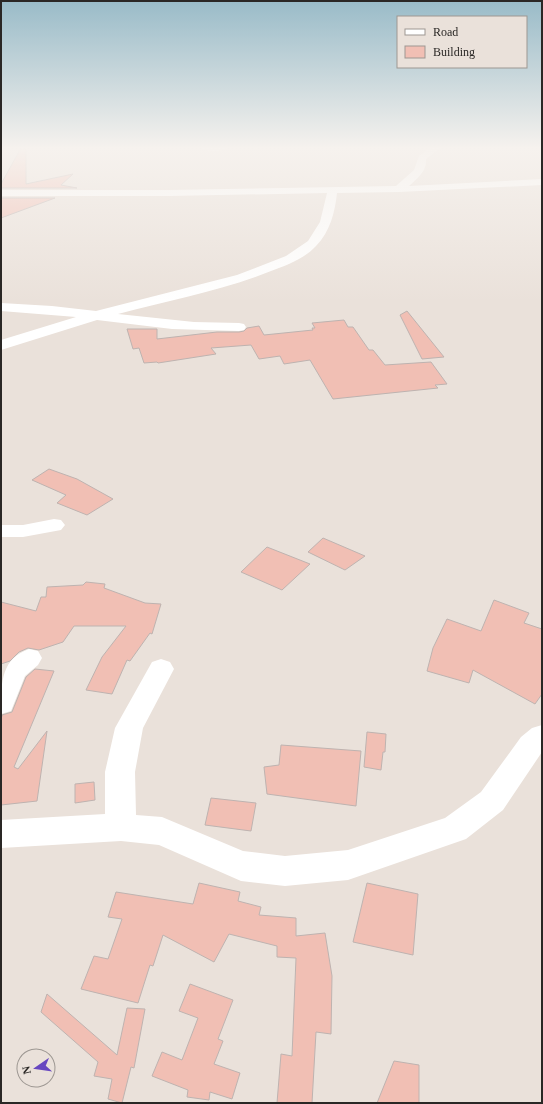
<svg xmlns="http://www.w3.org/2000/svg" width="543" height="1104" font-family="Georgia,serif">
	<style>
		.building { fill: #f1bfb4; stroke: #beb3b0 }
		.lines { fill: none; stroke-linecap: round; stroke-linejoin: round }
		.minor { fill: #fff; fill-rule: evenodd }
	</style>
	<rect width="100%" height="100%" fill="#eae1da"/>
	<!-- building -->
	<path class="building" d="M21 148H26V184L73 174 61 185 77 188H1V184Z
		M1 198H55L1 218Z
		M407 311 444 357 422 359 400 315Z
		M344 320 348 327H353L369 350H373L385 365 431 362 447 384 435 385 438 388 333 399 310 360 284 364 280 356 259 359 251 345 211 348 216 354 158 363 157 362 144 363 139 348 133 349 127 329H157V339L217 332H239L244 331 247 328 259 326 264 335 313 330 312 328H315L312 323Z
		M49 469 77 479 113 499 87 515 57 503 66 495 32 480Z
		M323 538 365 556 345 570 308 552Z
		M267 547 310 564 282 590 241 572Z
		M86 582 105 584 104 588 145 603 161 604 152 634 150 633 130 661 127 660 112 694 86 690 102 657 126 626H74L63 642 39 650 28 648 19 652 10 661 1 664V602L36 611 41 597H46L47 587 83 585Z
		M494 600 529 613 524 623 542 629V694L535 704 473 670 469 683 427 671 433 648 447 619 481 631Z
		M35 669 54 671 14 767 18 769 47 731 37 801 1 805V720L2 715 12 712 26 677Z
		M367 732 386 734 385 752H383L381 770 364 767Z
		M281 745 361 751 356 806 267 794 264 767 279 765Z
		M94 782 95 800 75 803V784Z
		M211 798 256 803 251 831 205 825Z
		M199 883 240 892 238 901 261 907 259 915 296 918V936L325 933 332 976 331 1034 316 1032 312 1103H277L281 1054 292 1056 296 958 277 957V946L229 934 214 962 163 935 153 966 150 965 138 1003 81 989 94 956 108 959 122 919 108 917 116 892 193 904Z
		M367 883 418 894 413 955 353 942Z
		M190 984 233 1000 218 1039 223 1041 214 1064 240 1073 232 1099 210 1092 209 1100 187 1097 188 1090 152 1076 162 1052 182 1060 198 1018 179 1011Z
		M47 994 117 1055 127 1008 145 1009 134 1068 131 1067 122 1103 108 1099 112 1079 94 1076 98 1062 41 1012Z
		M394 1061 419 1065V1103H377Z"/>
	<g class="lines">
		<!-- minor -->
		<path class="minor" d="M202 148H226C221 152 207 152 202 148Z
			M430 148H440L426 159C427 171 418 178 409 186L542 179V185L399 192 337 193C335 212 330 232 316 246 304 259 287 265 271 271 222 291 169 300 118 314L194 322 239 323 244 324 246 327 244 330 239 331 172 329 97 320 1 350V340L76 317 1 311V303L52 306 96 311 237 275 286 256 308 241 320 222 327 193 169 196H1V190H169L396 186 414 170 419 156Z
			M54 519 61 520 65 525 61 530 23 537H1V525H23Z
			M29 649 38 651 42 658 38 665 25 676 11 711 1 714C1 685 0 659 29 649Z
			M161 659 170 662 174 669 143 728 135 772 136 815 162 817 243 851 285 856 348 850 445 818 481 792 521 737 532 728 542 725V752L503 810 466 839 348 880 285 886 241 881 159 845 121 841 1 848V820L105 814V772L115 728 152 662Z"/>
	</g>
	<!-- sky -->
	<linearGradient id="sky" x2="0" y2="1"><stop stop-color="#99bbc8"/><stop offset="0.49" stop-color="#f6f2ee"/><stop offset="1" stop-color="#f6f2ee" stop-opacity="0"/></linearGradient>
	<rect width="543" height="302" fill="url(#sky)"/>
	<!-- border -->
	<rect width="543" height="1104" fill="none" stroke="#2a2725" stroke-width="4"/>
	<!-- legend -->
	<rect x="397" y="16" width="130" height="52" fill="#eae1da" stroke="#9d9792"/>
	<rect x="405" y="29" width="20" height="6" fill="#ffffff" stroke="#9d9792"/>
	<text x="433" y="36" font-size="12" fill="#2a2725">Road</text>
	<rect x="405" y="46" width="20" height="12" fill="#f1bfb4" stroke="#9d9792"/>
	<text x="433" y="56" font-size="12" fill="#2a2725">Building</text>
	<!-- north arrow -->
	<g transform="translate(36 1068) rotate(257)"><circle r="19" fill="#eae1da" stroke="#9d9792"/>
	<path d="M0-3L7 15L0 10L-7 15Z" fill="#6747c0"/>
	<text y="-6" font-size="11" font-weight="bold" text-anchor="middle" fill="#2a2725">N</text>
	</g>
</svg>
